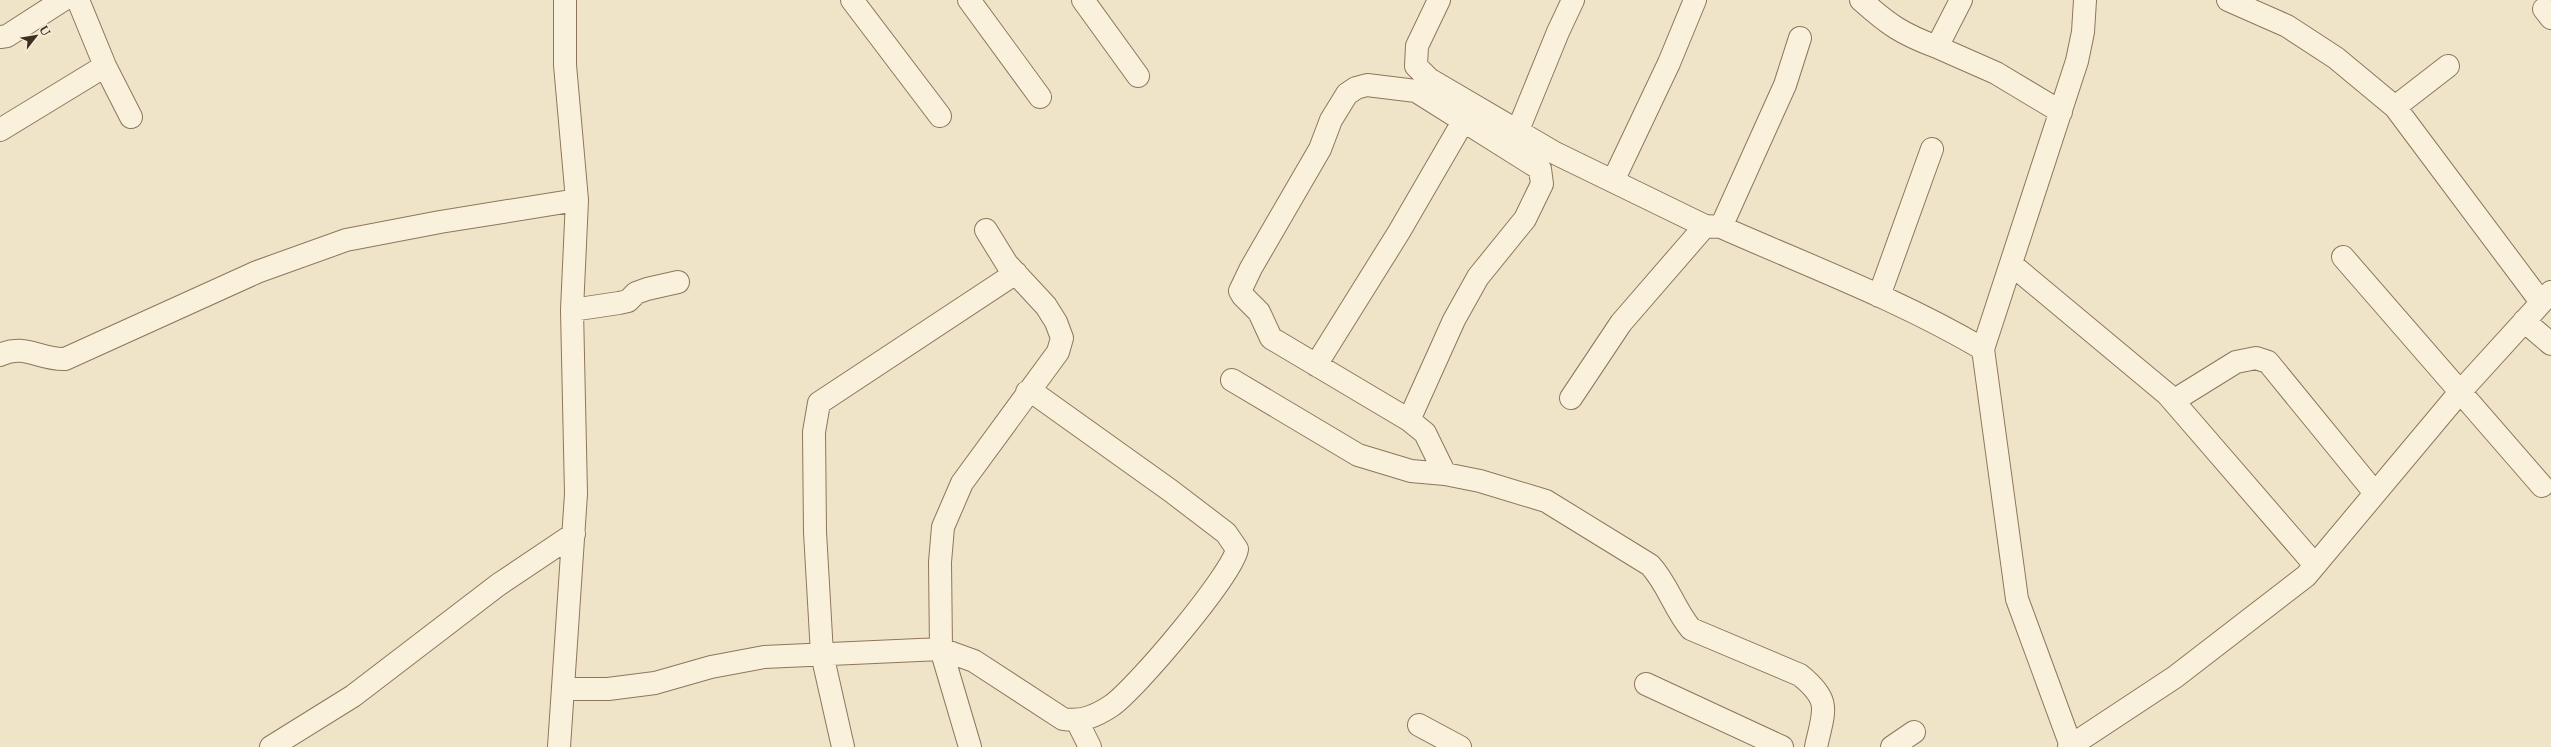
<svg xmlns="http://www.w3.org/2000/svg" width="2551" height="747" font-family="'Libre Baskerville',serif">
	<style>
		.lines { fill: none; stroke-linecap: round; stroke-linejoin: round }
		.minor-casing { stroke: #8d765c; stroke-width: 24 }
		.minor { stroke: #faf1dc; stroke-width: 22 }
	</style>
	<rect width="100%" height="100%" fill="#f0e4c8"/>
	<g class="lines">
		<defs>
			<path id="minor" d="M78 0 105 66 131 117
				M852 0 940 116
				M969 0 1040 97
				M1083 0 1138 76
				M1439 0 1417 46 1416 66 1429 79 1555 153 1705 226 1721 227C1809 266 1900 300 1983 349
				M1861 0C1889 25 1902 34 1937 47
				M1961 0 1937 47 1996 73 2061 112
				M2228 0 2287 26 2336 58 2395 107 2541 302
				M2544 9 2551 18
				M0 37 7 36 63 0
				M2395 107 2448 66
				M0 130 105 66
				M1518 130 1558 32 1573 0
				M1613 181 1669 63 1695 0
				M1721 227 1785 85 1800 38
				M2343 257 2542 486
				M2011 264 2167 394 2315 565
				M1879 296 1932 149
				M572 310 619 303 628 301 636 293 647 289 678 282
				M2524 321 2551 344
				M0 355C24 343 40 360 65 359L257 272 346 240 440 222 577 200
				M1316 365 1399 232 1464 120
				M1232 380 1358 455 1411 471 1445 474 1480 481 1546 501 1650 565C1668 584 1674 609 1691 629L1800 675C1832 701 1824 710 1816 747
				M1571 398 1621 323 1705 226
				M2173 401 2236 362 2256 358 2268 362 2375 493
				M1409 420 1454 320 1478 277 1525 219 1542 184 1540 169 1416 91 1367 85 1356 88 1347 94 1331 120 1320 149 1251 268 1240 291 1243 296 1259 312 1271 338 1409 420 1425 433 1445 474
				M1646 684 1782 747
				M564 689H608L655 683 711 667 764 657 941 649 974 661 1063 719C1082 722 1096 716 1111 706 1135 690 1233 574 1237 549L1226 533 1171 491 1038 396 1027 392
				M1077 721 1090 747
				M1419 725 1460 747
				M2071 746 2017 599 1983 349 2077 61 2083 32 2085 0
				M271 747 353 696 498 585 574 534
				M559 747 576 494 572 310 577 200 565 65V0
				M843 747 822 654 815 532 814 432 819 403 1016 273
				M970 747 941 649 940 562 943 527 962 483 1058 352 1062 338 1056 322 1046 306 1007 264 986 230
				M1892 747 1914 732
				M2069 747 2175 677 2306 576 2460 392 2551 292"/>
		</defs>
		<!-- minor casing -->
		<use href="#minor" class="minor-casing"/>
		<!-- minor -->
		<use href="#minor" class="minor"/>
	</g>
	<!-- north arrow -->
	<g transform="translate(36 36) rotate(59)" stroke="#f7eed8" stroke-width="3" paint-order="stroke">
	<path d="M0-3L7 15L0 10L-7 15Z" fill="#3d2e20"/>
	<text y="-6" font-size="11" font-weight="bold" text-anchor="middle" fill="#3d2e20">U</text>
	</g>
</svg>
